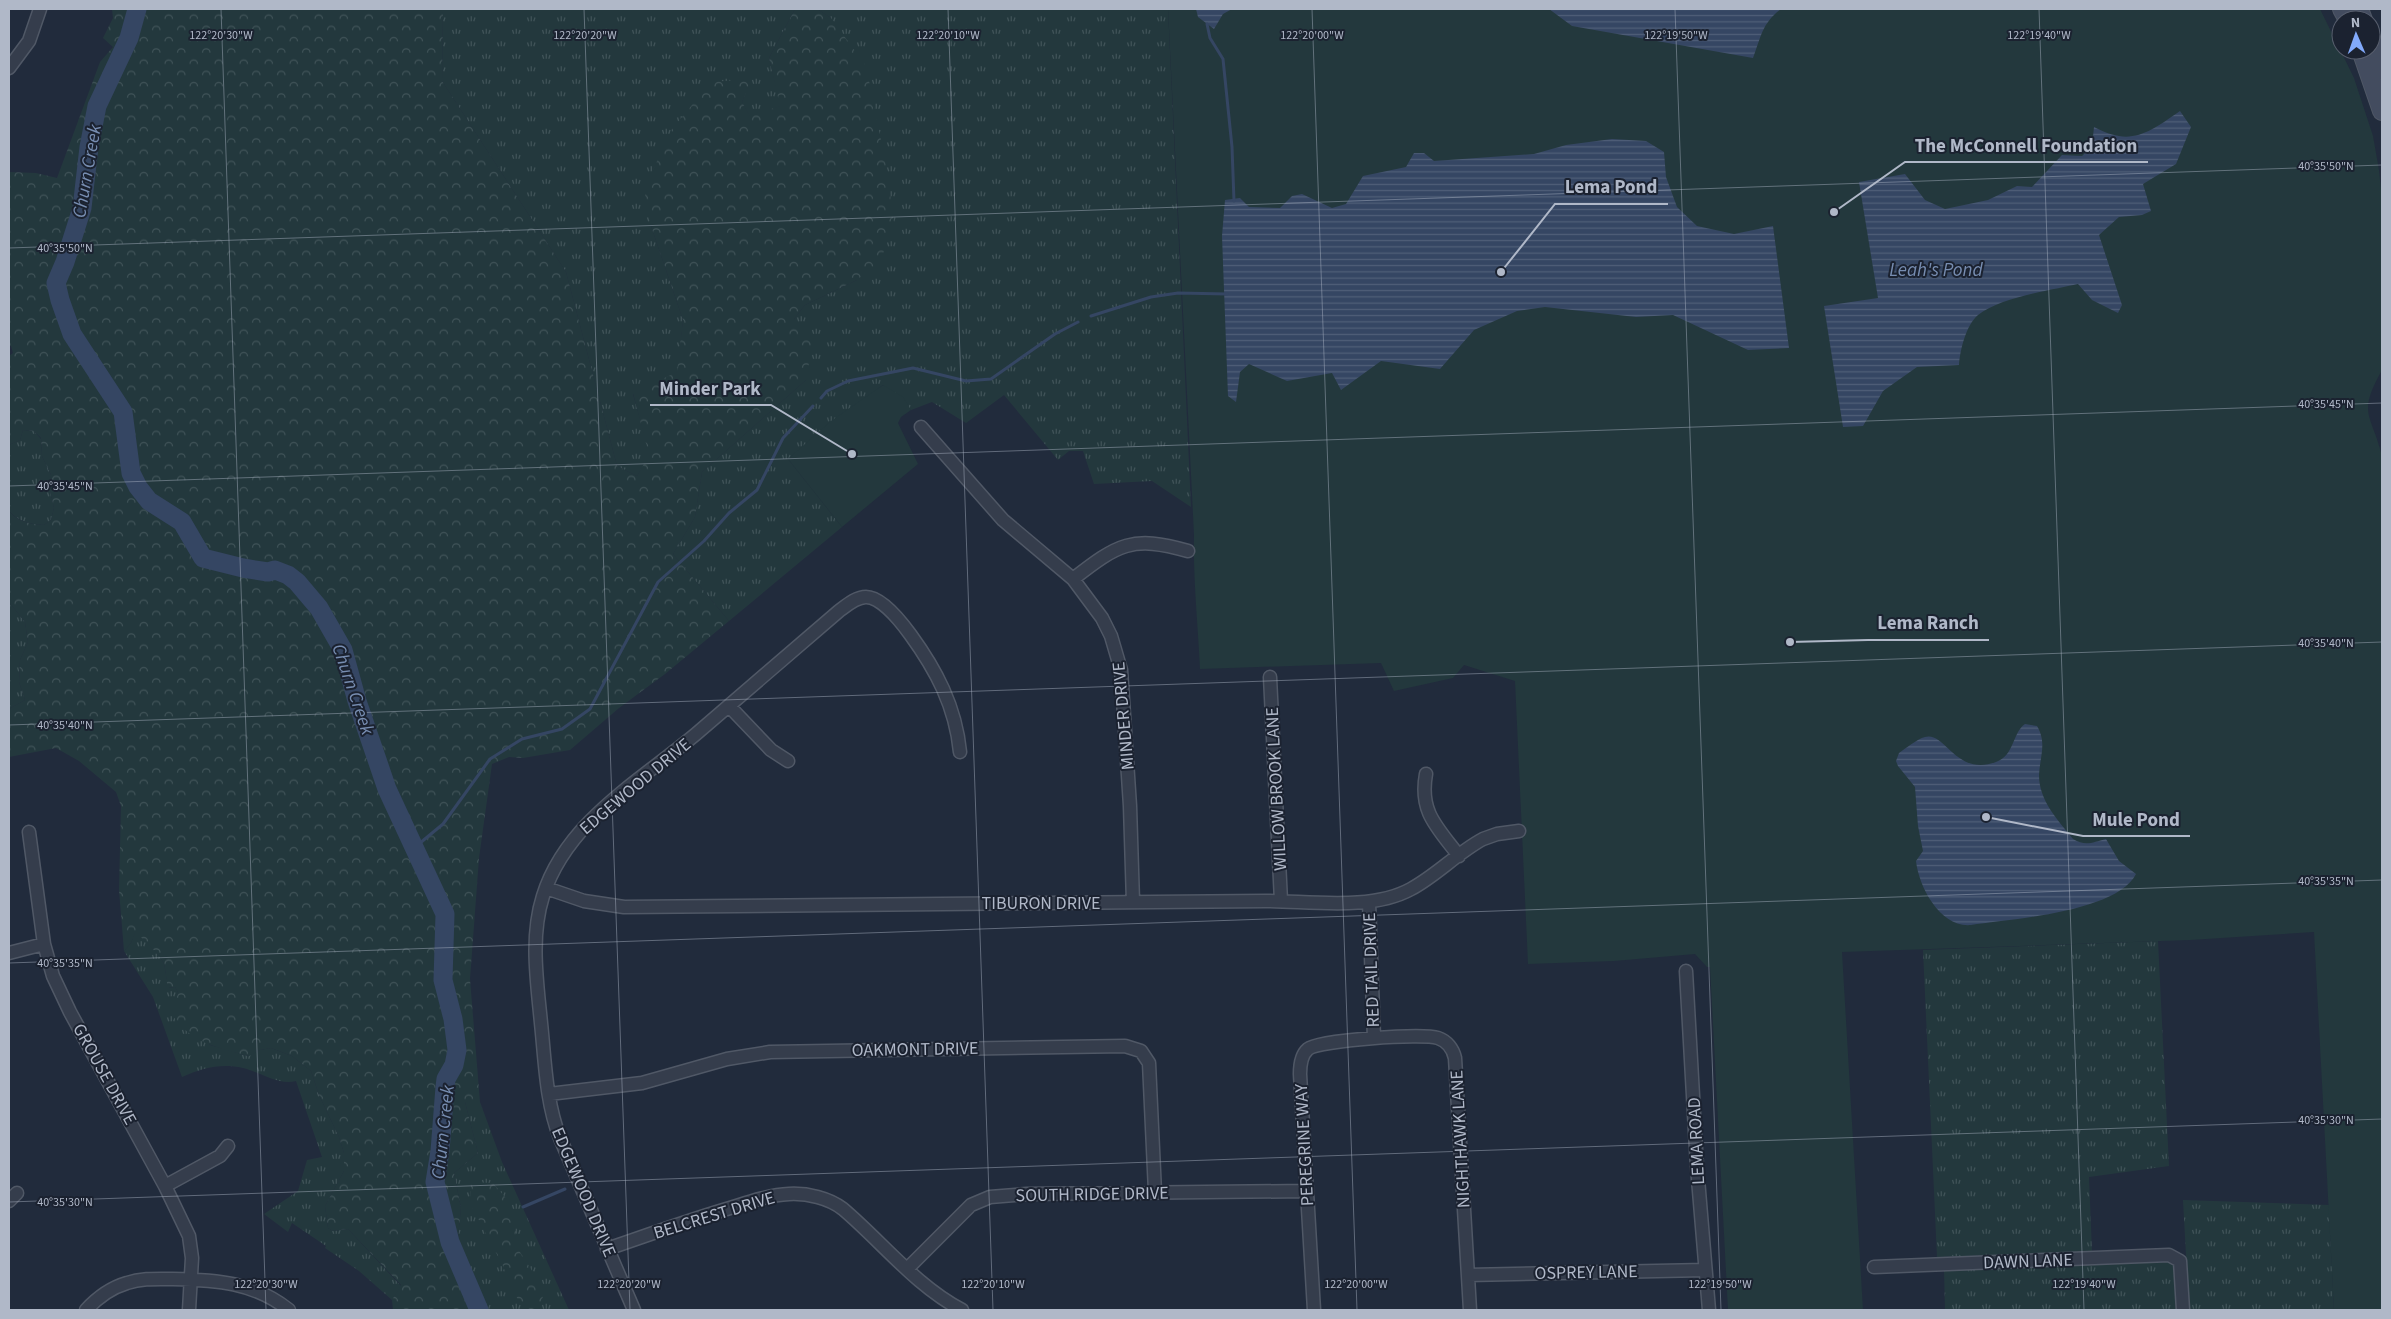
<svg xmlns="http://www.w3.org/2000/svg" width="2391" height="1319" font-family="'Source Sans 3',sans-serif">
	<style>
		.grass { fill: url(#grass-tufts) }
		.forest { fill: url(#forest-crowns) }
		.park { fill: #23383d }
		.water { fill: url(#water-rules) }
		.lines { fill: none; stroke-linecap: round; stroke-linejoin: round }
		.stream { stroke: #354663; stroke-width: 3 }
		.river { stroke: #354663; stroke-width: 19 }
		.minor-casing { stroke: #505866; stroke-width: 15 }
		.secondary-casing { stroke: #505866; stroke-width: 20 }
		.minor { stroke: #353d4c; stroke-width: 12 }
		.secondary { stroke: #434c5f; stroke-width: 18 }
		.ticks { fill: none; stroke: #b0b8c8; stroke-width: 1; stroke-opacity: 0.45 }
		.labels { text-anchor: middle; stroke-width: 4; stroke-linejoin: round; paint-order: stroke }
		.street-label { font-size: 18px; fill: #b0b8c8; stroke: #1b2230 }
		.water-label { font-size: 19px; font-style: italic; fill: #778db1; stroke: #1b2230 }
		.ticks-label { font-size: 12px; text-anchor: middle; fill: #b0b8c8; stroke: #1b2230; stroke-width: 4; stroke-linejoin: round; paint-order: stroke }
		.leader { fill: none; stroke: #b0b8c8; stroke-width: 2 }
		.callout-dot { fill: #b0b8c8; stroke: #1b2230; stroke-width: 2 }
		.callout-label { font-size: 19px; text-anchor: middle; font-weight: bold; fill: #b0b8c8; stroke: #1b2230; stroke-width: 4; stroke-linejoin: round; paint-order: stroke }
	</style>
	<defs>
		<pattern id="grass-tufts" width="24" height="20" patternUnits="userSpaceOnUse" patternTransform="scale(1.25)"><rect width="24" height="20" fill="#23383d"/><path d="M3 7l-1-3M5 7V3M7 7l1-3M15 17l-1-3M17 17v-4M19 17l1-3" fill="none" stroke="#405358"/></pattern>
		<pattern id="forest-crowns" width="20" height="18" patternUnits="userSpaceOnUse" patternTransform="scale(1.25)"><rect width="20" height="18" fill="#23383d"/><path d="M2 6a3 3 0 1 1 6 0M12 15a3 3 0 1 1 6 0" fill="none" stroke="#405358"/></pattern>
		<pattern id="water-rules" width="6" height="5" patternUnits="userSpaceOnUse" patternTransform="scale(1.25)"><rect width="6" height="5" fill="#354663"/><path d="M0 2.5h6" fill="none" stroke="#505f78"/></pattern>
	</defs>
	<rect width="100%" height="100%" fill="#212b3c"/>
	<!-- grass -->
	<path class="grass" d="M443 9H795L769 58 781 106 750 117 742 102 751 79 651 226 683 320 678 372 633 394 650 455 637 476 617 466 566 272 442 81Z
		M817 9H1168L1191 507 1152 481 1094 484 1083 451H1069L1058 460 1004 395 966 423 932 402 911 410 883 385 788 459 842 527 729 621 673 554 695 517 702 472 806 380 794 319 805 305 857 280 831 18Z
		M23 430 34 431 41 439 42 456 51 475 50 490 54 508 51 520 44 525C30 524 19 522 9 511V445L20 440Z
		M9 602 25 622 28 642 20 660 19 682 25 700 9 709Z
		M135 932C140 934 163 958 164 964 166 972 166 979 169 988L175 987 178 992 176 1009 210 1045 248 1056 260 1050 271 1048 292 1056 311 1071 319 1095 339 1137 344 1153V1171L325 1206 328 1228 333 1231 348 1229 401 1286 392 1300 359 1271 325 1248 326 1246 292 1223 288 1232 264 1214 298 1191 307 1160 322 1157 296 1081C279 1086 260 1072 243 1068 221 1063 202 1068 182 1077L153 997 124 951 131 943Z
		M2158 941 2169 1166 2089 1177 2092 1252 1937 1257 1923 950Z
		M465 1102H480L502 1162 569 1310H475L455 1266 461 1208 454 1173 478 1153Z
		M2183 1200 2329 1205 2334 1310H2189Z
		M2174 1262 2176 1310H1945L1944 1269Z"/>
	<!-- forest -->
	<path class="forest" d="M112 9H443L442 81 566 272 617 466 637 476 649 455 633 393 677 372 683 320 651 226 644 189 672 129 711 82 752 79 742 102 750 116 780 106 769 58 795 9H817L831 18 866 66 886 165 894 223 880 262 857 280 805 305 794 319 813 340 806 380 702 472 695 517 673 554 729 621 665 674 619 708 570 750 523 758 509 757 492 764 479 858 470 979 480 1102H465L478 1153 454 1173 461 1208 455 1266 475 1310H393L392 1300 401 1285 348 1229 333 1231 328 1228 325 1206 344 1171V1153L339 1137 319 1095 311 1071 292 1056 271 1048 260 1050 249 1056C220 1049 190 1042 173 1016L178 992 175 987 168 988C166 980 166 972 164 964 163 958 139 934 135 933L131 943 124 951 119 890 121 806 116 792 79 761 56 748 9 757V709L25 700 19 682 20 660 28 642 25 622 9 602V511C18 522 30 524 44 525L51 520 54 508 50 490 51 475 42 456 41 438 34 431 23 430 20 440 9 445V356L13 353 11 346H9V172L36 173 57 178 100 62 113 47 103 38 113 18Z
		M471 1182 493 1183 510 1203 520 1252 545 1291 538 1310H525L512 1290 503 1266 470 1203Z"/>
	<!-- park -->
	<path class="park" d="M1168 9H2320L2354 78 2373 136 2379 170 2382 199V370C2357 415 2371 412 2382 456V1310H2334L2314 932 2190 940 1842 952 1863 1310H1728L1710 967H1707L1695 954 1614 961 1528 964 1515 681 1464 665 1453 678 1394 691 1381 663 1200 669C1198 625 1193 580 1194 535Z
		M883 385 903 397 911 410 901 417 898 423 918 464 842 527 788 459 831 421Z"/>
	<!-- water -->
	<path class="water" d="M1196 9H1232L1223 14 1214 29 1198 17Z
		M1549 9H1781C1762 23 1761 37 1753 58L1572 26Z
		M2180 111 2191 127 2176 164 2143 184 2151 211 2142 215 2119 217 2099 235 2122 305 2118 313 2092 300 2078 284C2051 290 1999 298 1978 315 1966 325 1960 350 1959 365L1917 367 1883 391 1863 426 1843 427 1824 306 1878 298 1859 182 1905 174 1925 200 1945 209 1988 200 2017 186 2032 187 2062 155 2082 156 2092 146 2094 127C2131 147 2148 133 2180 111Z
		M1612 139 1646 141 1664 152 1666 177 1677 207 1697 226 1734 234 1773 226 1789 348 1748 350 1673 315 1636 317 1545 307 1517 311 1474 330 1440 369 1381 361 1341 390 1332 373 1287 381 1249 364 1240 372 1236 402 1228 396 1222 236 1225 200 1240 198 1249 207 1280 208 1292 196 1302 194 1332 208 1346 204 1363 176 1406 167 1414 153H1424L1434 161 1534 154 1566 145Z
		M2025 724 2037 726C2047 743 2040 756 2039 775 2039 801 2058 820 2073 839 2086 847 2093 842 2106 839L2119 861 2136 874C2117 912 2012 919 1971 925 1941 928 1919 888 1916 861L1923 851 1918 826 1915 787 1898 766 1896 761 1899 753C1905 749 1917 739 1925 737 1945 731 1956 777 1996 762 2015 755 2012 733 2025 724Z"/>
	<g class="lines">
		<!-- stream -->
		<path class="stream" d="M1207 24 1210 38 1223 59 1232 147 1234 201
			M1091 316 1151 297 1178 293 1227 294
			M821 398 827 391 848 381 913 368 966 381 991 379 1055 334 1078 322
			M414 848 443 824 490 759 522 739 562 729 590 709 658 582 704 541 729 513 757 490 783 438 813 406
			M523 1207 565 1189"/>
		<!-- river -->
		<path class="river" d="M137 9 129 38 97 106 89 147 82 208 65 262 56 283 60 300 72 334 123 412 131 473 138 487 149 501 182 522 203 558 243 568 268 572 275 570 288 575 297 582 319 608 343 650 357 701 387 789 445 914 443 980 453 1019 457 1050 454 1065 446 1079 445 1087 440 1151 435 1182 450 1242 479 1310"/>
		<defs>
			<path id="minor" d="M9 68 29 41 40 9
				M921 427 1003 520 1073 579 1102 618 1111 636 1121 670 1130 806 1133 902
				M1073 579C1118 544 1132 535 1188 551
				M1270 677 1281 901
				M729 706 771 750 788 761
				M1426 774C1419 812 1437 827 1459 856
				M29 832 44 944 53 976 70 1012 165 1186 189 1236 192 1258 189 1310
				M546 888 584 901 624 907 1265 901C1310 901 1371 911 1411 889 1437 875 1457 853 1483 839L1497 834 1519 831
				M1369 902 1374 1038
				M9 953 44 944
				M1686 971 1697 1167 1709 1310
				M549 1094 642 1083 727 1059 770 1052 1125 1046 1141 1051 1149 1063 1155 1192
				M165 1186 220 1156 228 1146
				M9 1201 17 1193
				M607 1249C648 1235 689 1220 730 1208 749 1202 769 1195 789 1194 807 1193 829 1198 843 1209 882 1242 916 1286 962 1310
				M1874 1267 2169 1255 2180 1261 2183 1310
				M907 1269 971 1205 990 1197 1027 1194 1305 1191
				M1468 1275 1705 1270
				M86 1310C97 1298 110 1288 127 1283 142 1278 157 1279 173 1279 216 1280 254 1282 289 1310
				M634 1310 560 1138C546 1103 545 1061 541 1023 537 981 530 937 543 896 566 822 640 781 696 734 744 693 792 652 839 611 847 605 856 597 866 597 892 597 933 667 943 689 952 709 958 731 960 752
				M1314 1310 1300 1074C1300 1065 1301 1055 1308 1049 1319 1040 1423 1033 1438 1038 1447 1041 1453 1049 1455 1058L1470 1310"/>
			<path id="secondary" d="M2342 9 2348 20
				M2359 9 2363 20
				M2371 38 2382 70
				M2361 50 2382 111"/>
		</defs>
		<!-- minor casing -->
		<use href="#minor" class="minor-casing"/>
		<!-- secondary casing -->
		<use href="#secondary" class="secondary-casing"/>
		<!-- minor -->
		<use href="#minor" class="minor"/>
		<!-- secondary -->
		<use href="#secondary" class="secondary"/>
	</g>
	<!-- ticks -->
	<path class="ticks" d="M9 9H25M221 9 266 1310M584 9 630 1310M948 9 993 1310M1312 9 1357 1310M1675 9 1721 1310M2039 9 2084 1310M9 248 2382 165M9 486 2382 403M9 725 2382 642M9 963 2382 880M9 1202 2382 1119"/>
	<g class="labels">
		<!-- street labels -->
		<g class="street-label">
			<text transform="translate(1123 716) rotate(-95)" y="6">MINDER DRIVE</text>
			<text transform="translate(635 786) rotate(-40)" y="6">EDGEWOOD DRIVE</text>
			<text transform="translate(1276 789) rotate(-93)" y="6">WILLOW BROOK LANE</text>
			<text x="1041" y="909">TIBURON DRIVE</text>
			<text transform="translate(1371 970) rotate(-92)" y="6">RED TAIL DRIVE</text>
			<text transform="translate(915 1049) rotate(-1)" y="6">OAKMONT DRIVE</text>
			<text transform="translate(105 1074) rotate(61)" y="6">GROUSE DRIVE</text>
			<text transform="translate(1460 1139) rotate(-93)" y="6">NIGHTHAWK LANE</text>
			<text transform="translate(1696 1141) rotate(-93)" y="6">LEMA ROAD</text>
			<text transform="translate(1304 1145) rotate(-93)" y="6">PEREGRINE WAY</text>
			<text transform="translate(584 1192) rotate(67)" y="6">EDGEWOOD DRIVE</text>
			<text transform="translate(1092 1194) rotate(-1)" y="6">SOUTH RIDGE DRIVE</text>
			<text transform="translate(714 1215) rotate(-17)" y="6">BELCREST DRIVE</text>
			<text transform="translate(2028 1261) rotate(-2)" y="6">DAWN LANE</text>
			<text transform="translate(1586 1272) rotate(-1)" y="6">OSPREY LANE</text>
		</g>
		<!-- water labels -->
		<g class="water-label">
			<text transform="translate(86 171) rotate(-80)" y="7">Churn Creek</text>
			<text x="1936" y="276">Leah's Pond</text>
			<text transform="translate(354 689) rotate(71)" y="7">Churn Creek</text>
			<text transform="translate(442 1132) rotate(-84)" y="7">Churn Creek</text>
		</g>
	</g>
	<g class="ticks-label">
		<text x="221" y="39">122°20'30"W</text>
		<text x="585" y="39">122°20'20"W</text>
		<text x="948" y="39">122°20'10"W</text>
		<text x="1312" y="39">122°20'00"W</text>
		<text x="1676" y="39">122°19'50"W</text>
		<text x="2039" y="39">122°19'40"W</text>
		<text x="2326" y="170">40°35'50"N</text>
		<text x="65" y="252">40°35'50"N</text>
		<text x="2326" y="408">40°35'45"N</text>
		<text x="65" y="490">40°35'45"N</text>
		<text x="2326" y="647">40°35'40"N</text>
		<text x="65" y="729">40°35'40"N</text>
		<text x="2326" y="885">40°35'35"N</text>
		<text x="65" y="967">40°35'35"N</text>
		<text x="2326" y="1124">40°35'30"N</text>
		<text x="65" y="1206">40°35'30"N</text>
		<text x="266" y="1288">122°20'30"W</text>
		<text x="629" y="1288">122°20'20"W</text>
		<text x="993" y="1288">122°20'10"W</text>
		<text x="1356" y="1288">122°20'00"W</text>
		<text x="1720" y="1288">122°19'50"W</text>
		<text x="2084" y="1288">122°19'40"W</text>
	</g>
	<!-- callouts -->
	<path class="leader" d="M1834 212L1905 162H2148M1501 272L1555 204H1668M852 454L771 405H650M1790 642L1868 640H1989M1986 817L2083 836H2190"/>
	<g class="callout-dot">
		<circle cx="1834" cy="212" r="5"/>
		<circle cx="1501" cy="272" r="5"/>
		<circle cx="852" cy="454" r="5"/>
		<circle cx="1790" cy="642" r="5"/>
		<circle cx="1986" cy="817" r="5"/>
	</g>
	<g class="callout-label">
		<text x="2026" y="152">The McConnell Foundation</text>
		<text x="1611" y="193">Lema Pond</text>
		<text x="710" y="395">Minder Park</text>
		<text x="1928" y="629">Lema Ranch</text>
		<text x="2136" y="826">Mule Pond</text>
	</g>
	<!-- border -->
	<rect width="2391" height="1319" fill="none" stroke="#b0b8c8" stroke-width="20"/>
	<!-- north arrow -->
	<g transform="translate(2356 35) rotate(358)"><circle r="24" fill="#1b2230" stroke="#575e6d"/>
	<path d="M0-4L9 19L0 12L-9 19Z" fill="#82aafb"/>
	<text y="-8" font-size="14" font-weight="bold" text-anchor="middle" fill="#b0b8c8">N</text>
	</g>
</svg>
